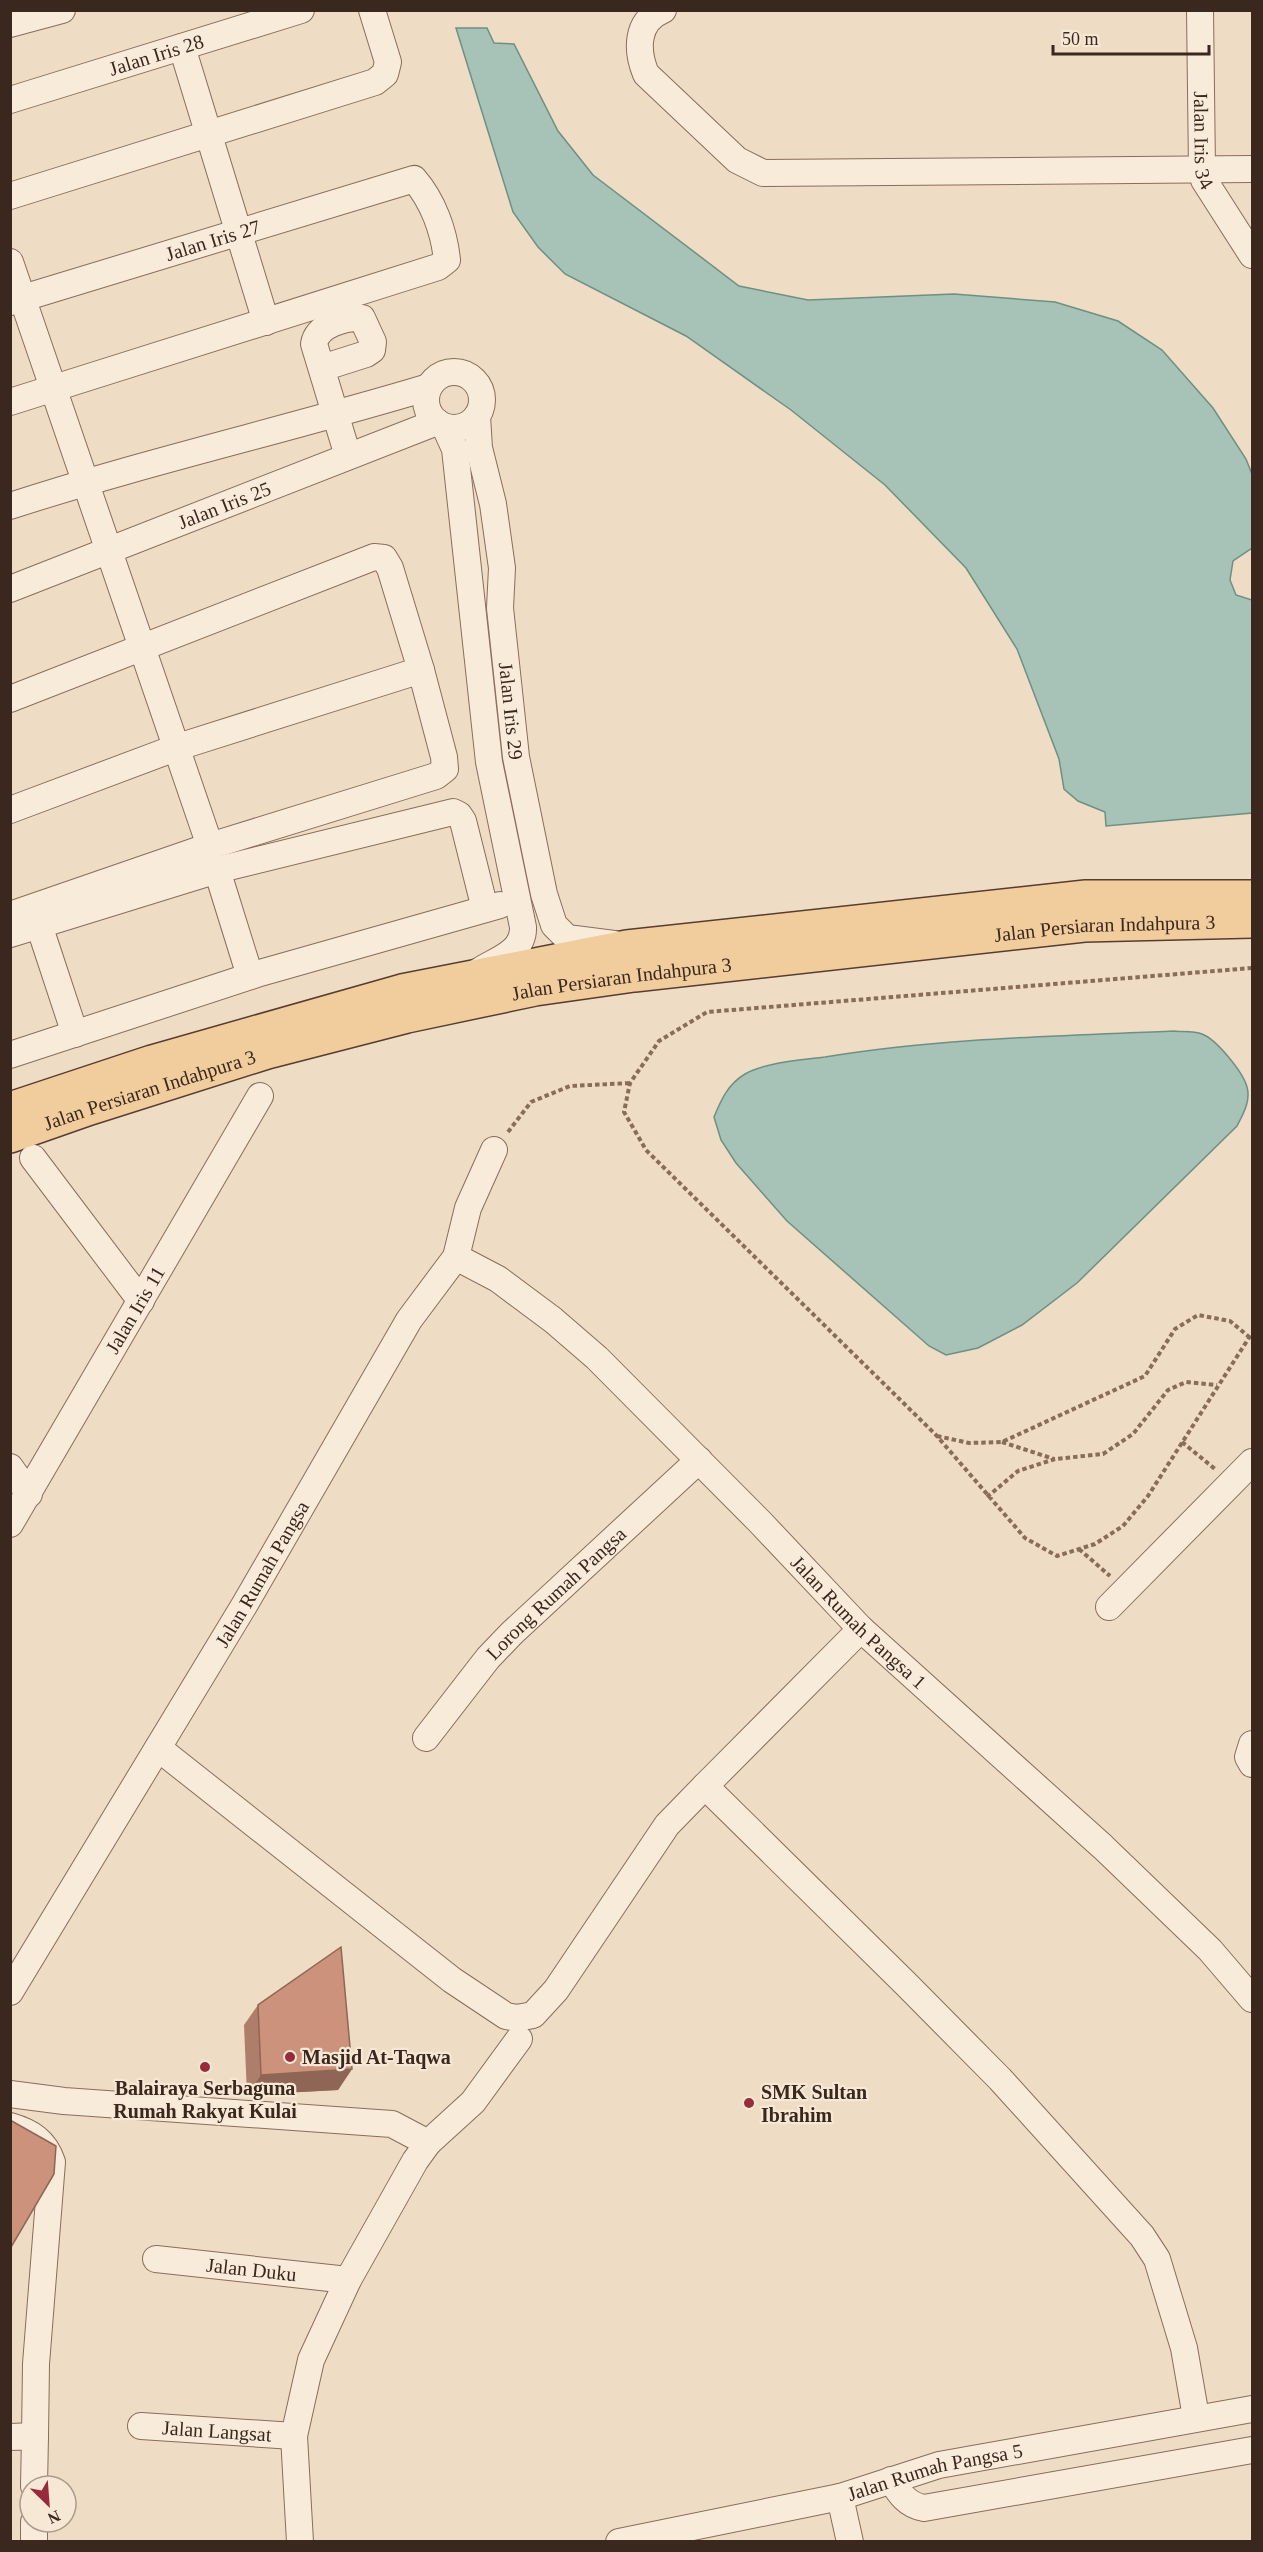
<svg xmlns="http://www.w3.org/2000/svg" width="1263" height="2552" font-family="'Times New Roman',serif">
	<style>
		.water { fill: #a7c2b6; stroke: #6d9083; stroke-width: 1.5 }
		.lines { fill: none; stroke-linecap: round; stroke-linejoin: round }
		.minor-casing { stroke: #896d5b; stroke-width: 28 }
		.major-casing { stroke: #573c2f; stroke-width: 36 }
		.path { stroke: #896d5b; stroke-width: 4; stroke-dasharray: 4.5 3; stroke-linecap: butt }
		.minor { stroke: #f9ebd9; stroke-width: 26 }
		.major { stroke: #f1cc9d; stroke-width: 33 }
		.wall { fill: #af7e6a }
		.shaded-wall { fill: #8f6656 }
		.building { fill: #cc927b; stroke: #8f6656; stroke-width: 1.5 }
		.poi-dot { fill: #982b3b; stroke: #f6e8d5; stroke-width: 2 }
		.labels { text-anchor: middle; stroke-width: 4.5; stroke-linejoin: round; paint-order: stroke }
		.street-label { font-size: 20px; fill: #3a281f; stroke: #f6e8d5 }
		.poi-label { font-size: 20px; font-weight: bold; fill: #3a281f; stroke: #f6e8d5; text-anchor: start }
	</style>
	<rect width="100%" height="100%" fill="#eedcc5"/>
	<!-- water -->
	<path class="water" d="M456 28H487L494 43 514 44 558 131 593 175 739 286 808 300 954 294 1055 302 1118 321 1162 350 1213 408 1246 459 1252 474V548L1233 561 1230 580 1236 595 1252 600V813L1106 826 1105 812 1078 801 1064 789 1059 759 1017 649 966 568 885 485 791 410 686 336 565 274 538 247 513 212Z
		M1174 1031C1182 1032 1194 1031 1202 1034 1216 1039 1243 1072 1247 1087 1251 1101 1243 1114 1237 1126L1077 1283 1022 1325 978 1348 946 1355 929 1346 787 1221 736 1163 721 1140 714 1117C721 1100 728 1084 745 1074 766 1062 802 1060 825 1057 940 1038 1058 1036 1174 1031Z"/>
	<g class="lines">
		<defs>
			<g id="minor">
				<path d="M663 10C636 21 636 50 646 74L737 160 763 173 1252 169"/>
				<path id="s1" d="M1200 10 1202 170 1204 180 1252 255"/>
				<path d="M10 24 62 10"/>
				<path d="M182 47 266 322"/>
				<path id="s2" d="M10 100 301 10"/>
				<path d="M10 196 375 82 385 74 388 62 372 10"/>
				<path d="M10 262 210 846"/>
				<path id="s3" d="M10 302 414 179C433 201 444 231 447 260L438 267 10 402"/>
				<path d="M322 368 366 354 372 350 373 342 362 318C345 317 317 325 314 344L348 456"/>
				<circle cx="454" cy="400" r="28"/>
				<path id="s4" d="M477 416 479 448 493 504 502 568 500 608 516 757 544 894 554 925 567 938 614 944"/>
				<path d="M445 427 455 449 489 762 523 927C524 952 498 959 479 971"/>
				<path d="M10 506C148 461 290 429 429 387"/>
				<path id="s5" d="M10 589 437 422"/>
				<path d="M10 699 374 557 384 558 390 568 421 670 444 757 445 769 436 776 210 846 10 915"/>
				<path d="M10 810 178 747 421 670"/>
				<path d="M217 870 250 976"/>
				<path d="M39 925 75 1034"/>
				<path d="M10 934 217 870 453 812 459 815 463 821 485 909"/>
				<path d="M10 1055 260 973 500 905"/>
				<path d="M33 1158 141 1301"/>
				<path id="s6" d="M456 1257 498 1279 553 1320 597 1358 760 1522 861 1629 1103 1847 1210 1950 1252 1999"/>
				<path d="M10 1467 29 1494"/>
				<path id="s7" d="M10 1524 260 1096"/>
				<path d="M1109 1607 1252 1462"/>
				<path d="M861 1629 705 1786 906 1984 1000 2079 1142 2236 1157 2259 1184 2348 1196 2417"/>
				<path id="s8" d="M426 1738 488 1658 512 1633 699 1460"/>
				<path d="M1252 1744 1248 1757 1252 1764"/>
				<path d="M158 1748 452 1980 506 2016 517 2018 533 2015 556 1990 667 1825 705 1786"/>
				<path id="s9" d="M10 1992 245 1604 409 1320 456 1257 468 1208 494 1150"/>
				<path d="M10 2094 64 2101 392 2124 428 2143 415 2161 348 2280 311 2360 294 2436 300 2542"/>
				<path d="M10 2126C31 2132 45 2141 52 2162L36 2364 35 2436"/>
				<path d="M428 2143 473 2102 519 2039"/>
				<path id="s10" d="M156 2259 348 2280"/>
				<path id="s11" d="M141 2426 294 2436"/>
				<path d="M10 2437 35 2436 34 2486"/>
				<path d="M891 2480C900 2494 907 2505 924 2508L1252 2450"/>
				<path d="M840 2497 850 2542"/>
				<path d="M34 2542V2522"/>
				<path id="s12" d="M619 2542 840 2497 939 2465 1252 2409"/>
			</g>
			<g id="major">
				<path d="M10 1109 152 1062 402 991 627 947 1086 897H1252"/>
				<path id="s13" d="M10 1136 90 1108 267 1052 407 1016 535 989 634 975 1084 925 1252 921"/>
			</g>
		</defs>
		<!-- minor casing -->
		<use href="#minor" class="minor-casing"/>
		<!-- major casing -->
		<use href="#major" class="major-casing"/>
		<!-- path -->
		<path class="path" d="M1252 968 707 1012 659 1041 630 1083 624 1112 646 1150 936 1435 1025 1538 1057 1556 1095 1544 1123 1526 1148 1496 1252 1333
			M508 1132 531 1102 570 1086 630 1083
			M937 1436 969 1443 1002 1442 1145 1376 1175 1329 1198 1315 1230 1321 1248 1336
			M1002 1442 1054 1459
			M1182 1442 1215 1469
			M987 1497 1018 1471 1055 1459 1103 1454 1133 1434 1168 1390 1186 1382 1217 1385
			M1079 1549 1110 1576"/>
		<!-- minor -->
		<use href="#minor" class="minor"/>
		<!-- major -->
		<use href="#major" class="major"/>
	</g>
	<!-- wall -->
	<path class="wall" d="M258 2005 352 2069 338 2090 247 2095 244 2025Z"/>
	<!-- shaded-wall -->
	<path class="shaded-wall" d="M352 2069 338 2090 247 2095 261 2075Z"/>
	<!-- building -->
	<path class="building" d="M341 1947 352 2069 261 2075 258 2005Z
		M10 2120 56 2146 54 2174 10 2249Z"/>
	<!-- markers -->
	<g class="poi-dot">
		<circle cx="290" cy="2057" r="6"/>
		<circle cx="205" cy="2067" r="6"/>
		<circle cx="749" cy="2103" r="6"/>
	</g>
	<g class="labels">
		<!-- street labels -->
		<g class="street-label">
			<text dy="7" stroke="none"><textPath href="#s2" startOffset="153">Jalan Iris 28</textPath></text>
			<text dy="7" stroke="none"><textPath href="#s1" startOffset="130">Jalan Iris 34</textPath></text>
			<text dy="7" stroke="none"><textPath href="#s3" startOffset="212">Jalan Iris 27</textPath></text>
			<text dy="7" stroke="none"><textPath href="#s5" startOffset="230">Jalan Iris 25</textPath></text>
			<text dy="7" stroke="none"><textPath href="#s4" startOffset="298">Jalan Iris 29</textPath></text>
			<text dy="7" stroke="none"><textPath href="#s13" startOffset="1119">Jalan Persiaran Indahpura 3</textPath></text>
			<text dy="7" stroke="none"><textPath href="#s13" startOffset="633">Jalan Persiaran Indahpura 3</textPath></text>
			<text dy="7" stroke="none"><textPath href="#s13" startOffset="147">Jalan Persiaran Indahpura 3</textPath></text>
			<text dy="7" stroke="none"><textPath href="#s7" startOffset="248">Jalan Iris 11</textPath></text>
			<text dy="7" stroke="none"><textPath href="#s9" startOffset="488">Jalan Rumah Pangsa</textPath></text>
			<text dy="7" stroke="none"><textPath href="#s8" startOffset="195">Lorong Rumah Pangsa</textPath></text>
			<text dy="7" stroke="none"><textPath href="#s6" startOffset="546">Jalan Rumah Pangsa 1</textPath></text>
			<text dy="7" stroke="none"><textPath href="#s10" startOffset="96">Jalan Duku</textPath></text>
			<text dy="7" stroke="none"><textPath href="#s11" startOffset="76">Jalan Langsat</textPath></text>
			<text dy="7" stroke="none"><textPath href="#s12" startOffset="324">Jalan Rumah Pangsa 5</textPath></text>
		</g>
		<!-- poi labels -->
		<g class="poi-label">
			<text x="302" y="2064">Masjid At-Taqwa</text>
			<text x="205" y="2095" text-anchor="middle">Balairaya Serbaguna<tspan x="205" dy="23">Rumah Rakyat Kulai</tspan></text>
			<text x="761" y="2099">SMK Sultan<tspan x="761" dy="23">Ibrahim</tspan></text>
		</g>
	</g>
	<!-- border -->
	<rect width="1263" height="2552" fill="none" stroke="#3a281f" stroke-width="24"/>
	<!-- north arrow -->
	<g transform="translate(48 2504) rotate(155)"><circle r="28" fill="#f6e8d5" stroke="#ab9b8c" stroke-width="1.5"/>
	<path d="M0-4.5L10 22L0 15L-10 22Z" fill="#982b3b"/>
	<text y="-9" font-size="16" font-weight="bold" text-anchor="middle" fill="#3a281f">N</text>
	</g>
	<!-- scale -->
	<path d="M1053 45v9h156v-9" fill="none" stroke="#3a281f" stroke-width="3"/>
	<text x="1062" y="45" font-size="18" fill="#3a281f" stroke="#f6e8d5" stroke-width="4.5" paint-order="stroke">50 m</text>
</svg>
